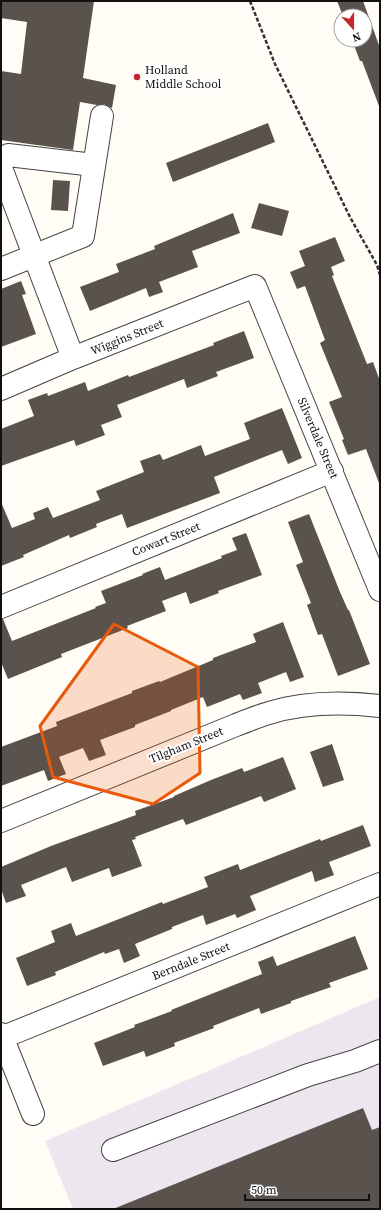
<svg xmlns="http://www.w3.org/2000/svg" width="381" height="1210" font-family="'Source Serif 4',serif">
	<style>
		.industrial { fill: #eee6ef }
		.building { fill: #5a524d }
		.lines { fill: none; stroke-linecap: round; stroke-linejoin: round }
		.minor-casing { stroke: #444; stroke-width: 24 }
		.path { stroke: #333; stroke-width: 2.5; stroke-dasharray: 4 2; stroke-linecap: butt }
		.minor { stroke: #fff; stroke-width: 22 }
		.marked { fill: #e8590c; fill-opacity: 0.2; stroke: #e8590c; stroke-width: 3; stroke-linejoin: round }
		.poi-dot { fill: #c4262e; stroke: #fff; stroke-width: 1.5 }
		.labels { text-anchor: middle; stroke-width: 4; stroke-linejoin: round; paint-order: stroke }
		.poi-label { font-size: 12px; fill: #111; stroke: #fff; text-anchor: start }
		.street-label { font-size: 12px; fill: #111; stroke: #fff }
	</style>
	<rect width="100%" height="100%" fill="#fffdf5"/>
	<!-- industrial -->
	<path class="industrial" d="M380 997V1209H73L45 1141Z"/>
	<!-- building -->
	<path class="building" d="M1 1H94L83 78 116 85 112 108 104 104 97 105 80 102 73 150 1 140V71L21 74 27 22 1 18Z
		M337 1H363L380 48V105L379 106 362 61H360L352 40H365V16H343Z
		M268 123 275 142 173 182 166 163Z
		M53 180 70 181 68 211 51 210Z
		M259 203 289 211 282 236 251 228Z
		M233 213 240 233 192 251 198 267 159 282 163 292 149 297 146 288 90 311 80 287 119 272 116 264 155 249 154 246Z
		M335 237 345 261 331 267 334 275 332 276 367 364 373 362 380 381V483H379L366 449 348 455 342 440 344 439 329 402 342 397 320 343 325 340 305 286 297 289 290 272 305 266 299 251Z
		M21 281 26 294 22 295 36 334 1 347V289Z
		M244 331 254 358 216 372 218 376 187 388 184 379 117 405 122 417 101 425 105 435 76 446 74 440 1 466V429L34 416 28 400 47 393 48 396 85 382 88 391 128 375 129 377 166 363 214 345 213 343Z
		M282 408 302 458 288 464 282 450 214 477 220 493 127 528 122 514 96 524 97 527 70 538 69 535 23 555 24 557 1 566V502L12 528 35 519 33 513 48 507 53 518 100 500 96 491 144 472 140 461 160 454 163 460 201 445 205 456 250 439 244 423Z
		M309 514 340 592 348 610H349L370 664 338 676 322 634 318 635 307 605 311 603 296 565 303 562 288 522Z
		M246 533 262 575 218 591 219 593 190 604 186 592 162 601 166 611 127 626 128 628 61 654 62 657 8 679 1 662V619H3L12 641 96 608 95 607 106 603 101 591 143 575 142 574 160 567 165 580 222 558 221 556 237 550 232 538Z
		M283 622 304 677 290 682 286 672 258 683 262 693 243 700 240 694 207 707 203 697 171 710V711L135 725V727L100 740 106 755 89 761 83 748 59 757 66 774 48 781 44 770 1 786V747L57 726 56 722 132 693V691L159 681 160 682 213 660V658L256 642 253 634Z
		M332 744 344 780 323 787 310 752Z
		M283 757 296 789 264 802 261 796 186 825 183 819 135 837 136 839 132 840 142 866 112 877 109 868 72 882 66 867 21 885 26 896 6 903 1 889V867L51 846 136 815 135 811 174 797V796L211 780 242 768 244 772Z
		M363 825 371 846 329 862 334 875 315 882 312 871 250 896 256 910 237 918 235 914 206 925 203 915 172 927V929L135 944 140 956 124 963 119 949 105 954 104 952 55 972 56 975 27 986 16 958 55 942 51 931 71 923 76 936 162 902 163 904 208 887 204 877 238 864 240 870 320 839 321 841Z
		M355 936 368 969 329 983 331 987 291 1001V1003L261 1014 259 1008 213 1026 214 1028 174 1043 175 1046 146 1057 144 1051 103 1066 94 1043 135 1027 134 1025 172 1011 171 1010 262 974 258 962 273 956 277 966Z
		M363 1108 372 1130 380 1127V1209H113Z"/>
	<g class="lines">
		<defs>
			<path id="minor" d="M1 161 8 155 94 165
				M1 168 73 358
				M1 269 83 236 102 116
				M1 389 73 358 255 286 380 590
				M1 607 332 471
				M1 821 236 725C247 721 258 716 269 713 304 702 344 702 380 706
				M1 1034 33 1114
				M1 1038 380 884
				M113 1150 308 1075 355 1061 380 1051"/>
		</defs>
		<!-- minor casing -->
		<use href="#minor" class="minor-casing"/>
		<!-- path -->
		<path class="path" d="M250 1 275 64 350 217 377 265 380 275"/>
		<!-- minor -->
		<use href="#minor" class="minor"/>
	</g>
	<!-- marked area -->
	<path class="marked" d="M114 624 198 667 200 773 153 804 53 777 40 726Z"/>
	<!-- markers -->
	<circle class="poi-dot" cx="137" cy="77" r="4"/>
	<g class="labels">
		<!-- poi labels -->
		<g class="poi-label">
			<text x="145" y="74">Holland<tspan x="145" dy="14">Middle School</tspan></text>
		</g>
		<!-- street labels -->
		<g class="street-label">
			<text transform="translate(127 337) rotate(-22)" y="4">Wiggins Street</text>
			<text transform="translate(318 438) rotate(67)" y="4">Silverdale Street</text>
			<text transform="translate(166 539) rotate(-22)" y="4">Cowart Street</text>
			<text transform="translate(186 745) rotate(-22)" y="4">Tilgham Street</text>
			<text transform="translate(191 961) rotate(-22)" y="4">Berndale Street</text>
		</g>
	</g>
	<!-- border -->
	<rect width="381" height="1210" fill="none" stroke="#111111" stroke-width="4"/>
	<!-- north arrow -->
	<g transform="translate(353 28) rotate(159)"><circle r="19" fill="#ffffff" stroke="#a0a0a0"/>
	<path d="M0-3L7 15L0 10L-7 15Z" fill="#c4262e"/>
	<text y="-6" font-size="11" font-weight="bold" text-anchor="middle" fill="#111111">N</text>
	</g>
	<!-- scale -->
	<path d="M245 1194v6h124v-6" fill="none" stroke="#111111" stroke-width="2"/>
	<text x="251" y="1194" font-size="12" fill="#111111" stroke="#ffffff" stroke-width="3" paint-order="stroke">50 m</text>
</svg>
